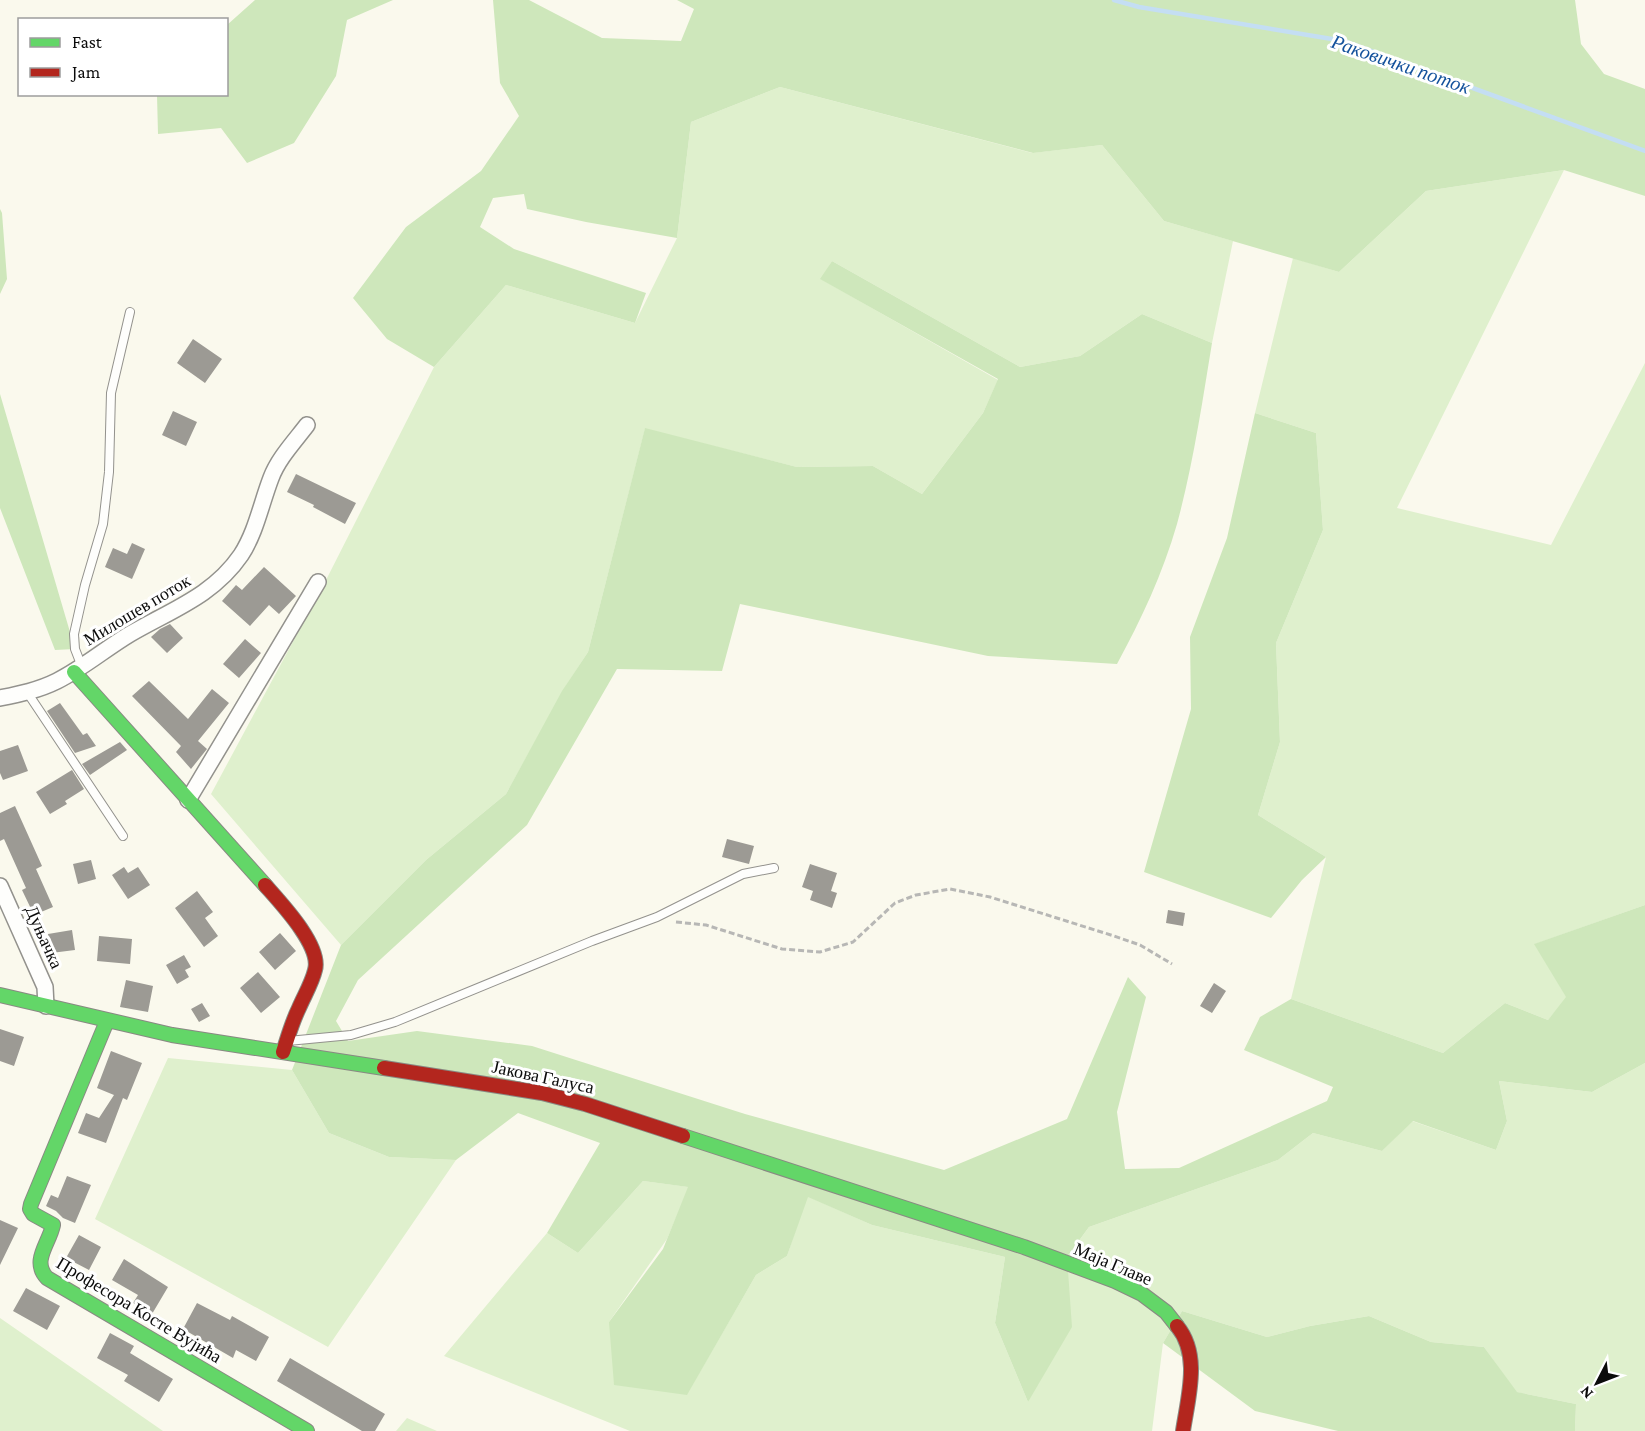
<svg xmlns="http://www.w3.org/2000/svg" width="1645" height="1431" font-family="'Crimson Pro',serif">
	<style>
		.green { fill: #dff0cd }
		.forest { fill: #cee7bb }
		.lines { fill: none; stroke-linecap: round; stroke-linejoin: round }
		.stream { stroke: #c4def3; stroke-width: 4.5 }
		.building { fill: #9c9a94 }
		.lane-casing { stroke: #93928d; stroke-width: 10 }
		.street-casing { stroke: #93928d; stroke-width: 18 }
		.fast-casing { stroke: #898983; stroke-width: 16 }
		.jam-casing { stroke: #898983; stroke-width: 16 }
		.path { stroke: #b7b7b5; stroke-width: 3; stroke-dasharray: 6 3; stroke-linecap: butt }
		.lane { stroke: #fefefc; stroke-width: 8 }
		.street { stroke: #fefefc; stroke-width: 15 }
		.fast { stroke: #63d668; stroke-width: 14 }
		.jam { stroke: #b3261e; stroke-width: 14 }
		.labels { text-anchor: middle; stroke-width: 6; stroke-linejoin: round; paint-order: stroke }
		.street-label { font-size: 18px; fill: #0b0b0b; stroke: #fff }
		.water-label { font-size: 20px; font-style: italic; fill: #14529c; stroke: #fff }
	</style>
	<rect width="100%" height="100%" fill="#faf9ed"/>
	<!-- green -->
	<path class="green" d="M780 87 1032 153 1102 145 1164 221 1233 241 1212 343 1142 314 1080 356 1020 367 832 261 821 279 998 380 983 413 922 494 873 466 797 467 645 429 588 652 567 684 506 794 426 860 341 945 211 794 324 584 434 367 506 285 635 323 677 238 691 122Z
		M1564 170 1397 508 1551 545 1645 363V905L1535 944 1567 998 1548 1020 1505 1003 1443 1053 1291 999 1326 857 1258 815 1280 742 1276 643 1323 530 1316 433 1255 413 1293 258 1339 272 1426 191Z
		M168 1058 292 1070 329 1133 389 1157 456 1160 328 1347 95 1219Z
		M1645 1063V1431H1575L1576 1404 1516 1392 1484 1347 1431 1342 1369 1316 1310 1326 1267 1337 1182 1311 1163 1343 1152 1431H630L444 1356 547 1233 578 1253 643 1181 689 1187 667 1239 609 1322 687 1394 756 1275 787 1256 807 1196 872 1225 1005 1257 995 1323 1028 1402 1067 1257 1089 1227 1278 1160 1313 1133 1382 1151 1412 1121 1496 1150 1507 1121 1499 1081 1592 1092Z
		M0 1318 163 1431H0Z
		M407 1418 437 1431H396Z"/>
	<!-- forest -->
	<path class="forest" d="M255 0H393L347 20 336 76 294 143 247 163 221 128 158 134 157 95 226 94 227 25Z
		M493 0H529L602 38 681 41 694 9 677 0H1575L1581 44 1604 74 1645 89V196L1564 170 1426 191 1339 272 1164 221 1102 145 1033 153 780 87 691 122 677 238 586 222 527 209 524 194 493 198 480 227 514 249 646 293 635 323 506 285 434 367 387 339 353 298 406 227 481 171 519 116 500 83Z
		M0 209 2 213 7 279 0 294Z
		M832 261 1020 367 1080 356 1142 314 1212 343C1202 404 1193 465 1177 524 1163 573 1141 620 1117 664L988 656 740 604 722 671 617 669 527 825 358 980 336 1021 348 1041 417 1031 532 1046 745 1114 944 1170 1067 1119 1128 977 1146 997 1117 1112 1125 1169 1179 1168 1327 1101 1333 1087 1244 1050 1260 1017 1291 999 1443 1053 1505 1003 1548 1020 1566 997 1534 944 1645 905V1063L1592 1092 1499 1081 1507 1121 1496 1150 1413 1121 1382 1151 1313 1133 1278 1160 1089 1227 1067 1257 1072 1327 1028 1402 995 1323 1005 1257 872 1225 808 1197 787 1256 756 1275 687 1395 614 1385 609 1322 663 1249 688 1187 643 1181 578 1253 547 1233 600 1143 518 1113 456 1160 389 1157 329 1133 292 1070 341 945 426 860 506 794 562 691 588 652 645 428 797 467 873 466 922 494 983 413 998 379 820 279Z
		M0 394 75 649 55 650 0 508Z
		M1255 413 1316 433 1323 530 1276 643 1280 742 1258 815 1326 857 1302 880 1271 918 1144 872 1191 709 1190 637 1227 538Z
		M1182 1311 1267 1337 1310 1326 1369 1316 1431 1342 1484 1347 1517 1392 1576 1404 1575 1431H1338L1255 1411 1163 1343Z"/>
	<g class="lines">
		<!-- stream -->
		<path class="stream" d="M1114 0 1139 7 1344 41 1645 151"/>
	</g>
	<!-- building -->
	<path class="building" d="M193 339 222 359 205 383 177 363Z
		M173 411 197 422 186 446 162 435Z
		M296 474 356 503 345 524 313 507 314 505 287 492Z
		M132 543 145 549 132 579 105 567 113 548 127 554Z
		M264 567 296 596 279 614 269 605 250 626 222 601 236 585 242 590Z
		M170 624 183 638 167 653 151 637 160 629Z
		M245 639 261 653 239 678 223 664Z
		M149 681 188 719 212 689 229 703 198 741 207 749 191 769 176 752 181 746 132 696Z
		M60 703 83 735 87 733 96 746 75 753 47 711Z
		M120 742 127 750 90 775 82 764Z
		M18 745 28 771 3 780 0 773V751Z
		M72 770 84 789 65 801 67 804 50 814 36 792Z
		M15 806 42 866 36 869 53 907 34 915 22 890 26 888 4 839 0 841V813Z
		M727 839 754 846 749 864 722 857Z
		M91 860 96 879 78 884 73 864Z
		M810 864 837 873 831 891 837 893 832 908 810 900 813 891 802 887Z
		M124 867 128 873 138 867 150 885 128 899 112 875Z
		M197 891 213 912 205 918 218 936 204 947 175 908Z
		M1168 910 1185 913 1183 926 1166 923Z
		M72 930 75 950 51 953 48 934Z
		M280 933 296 951 275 970 259 952Z
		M99 936 132 939 130 964 97 961Z
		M184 955 191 967 185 970 189 977 177 984 166 965Z
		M258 972 280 997 261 1013 240 988Z
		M126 980 153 986 148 1012 120 1007Z
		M1214 983 1226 991 1212 1013 1200 1006Z
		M202 1003 210 1016 199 1022 191 1009Z
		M0 1029 24 1037 14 1066 0 1061Z
		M111 1051 142 1063 127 1100 123 1098 106 1143 78 1133 86 1113 99 1118 114 1095 97 1088Z
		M67 1176 91 1185 75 1223 63 1218 56 1211 46 1206 51 1195 58 1198Z
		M0 1220 18 1228 0 1265Z
		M79 1235 101 1247 89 1270 66 1258Z
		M124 1259 168 1287 152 1314 133 1303 138 1295 112 1280Z
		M26 1288 60 1306 47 1330 13 1311Z
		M197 1303 230 1320 232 1316 269 1337 256 1361 236 1350 233 1358 183 1329Z
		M110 1333 134 1346 130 1353 173 1379 159 1402 124 1381 128 1375 97 1358Z
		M290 1358 385 1414 375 1431H362L277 1381Z"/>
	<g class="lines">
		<defs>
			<path id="lane" d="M82 667 75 649 74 634 85 585 103 524 109 472 111 393 130 312
				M27 692 123 836
				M288 1041 351 1035 395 1022 592 941 657 917 743 874 774 868"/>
			<path id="street" d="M0 698C20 694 39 690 57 681 83 668 105 649 130 634 171 610 213 596 241 555 256 532 261 504 271 478 278 459 294 442 307 425
				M188 800 318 582
				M0 886 45 987 46 1006"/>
			<path id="fast" d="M74 672 265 885
				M0 995 172 1035 384 1068
				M107 1021 31 1204 30 1209 33 1214 53 1225C49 1244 31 1261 47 1278L307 1431
				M683 1136 1024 1247 1115 1281 1142 1294 1166 1312 1177 1326"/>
			<path id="jam" d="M265 885C280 902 322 946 315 970 312 983 304 996 299 1008 292 1022 288 1037 283 1052
				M384 1068 542 1093 585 1104 683 1136
				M1177 1326C1201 1355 1188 1397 1183 1431"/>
		</defs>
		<!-- lane casing -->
		<use href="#lane" class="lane-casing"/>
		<!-- street casing -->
		<use href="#street" class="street-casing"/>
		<!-- fast casing -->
		<use href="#fast" class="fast-casing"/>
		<!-- jam casing -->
		<use href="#jam" class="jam-casing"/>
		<!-- path -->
		<path class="path" d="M676 922 706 925 782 949 820 952 853 942 895 903 916 895 950 889 990 897 1114 936 1140 945 1172 964"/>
		<!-- lane -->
		<use href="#lane" class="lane"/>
		<!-- street -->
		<use href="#street" class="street"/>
		<!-- fast -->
		<use href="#fast" class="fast"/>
		<!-- jam -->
		<use href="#jam" class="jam"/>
	</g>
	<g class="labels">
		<!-- street labels -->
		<g class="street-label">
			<text transform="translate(137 610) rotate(-31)" y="6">Милошев поток</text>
			<text transform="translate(44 937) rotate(66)" y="6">Дуњачка</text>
			<text transform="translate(543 1077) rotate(12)" y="6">Јакова Галуса</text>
			<text transform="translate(1113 1264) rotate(23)" y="6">Маја Главе</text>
			<text transform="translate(139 1310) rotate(31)" y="6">Професора Косте Вујића</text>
		</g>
		<!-- water labels -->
		<g class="water-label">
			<text transform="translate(1401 64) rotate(19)" y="7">Раковички поток</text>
		</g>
	</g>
	<!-- legend -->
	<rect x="18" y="18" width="210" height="78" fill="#ffffff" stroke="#9d9d9d" stroke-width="1.5"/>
	<rect x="30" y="38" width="30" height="9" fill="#63d668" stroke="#9d9d9d" stroke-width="1.5"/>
	<text x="72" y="48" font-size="18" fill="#0b0b0b">Fast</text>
	<rect x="30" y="68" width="30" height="9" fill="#b3261e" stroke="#9d9d9d" stroke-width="1.5"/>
	<text x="72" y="78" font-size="18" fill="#0b0b0b">Jam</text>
	<!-- north arrow -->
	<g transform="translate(1597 1383) rotate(228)" stroke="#ffffff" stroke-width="4.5" paint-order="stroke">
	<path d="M0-4.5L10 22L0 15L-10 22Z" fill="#0b0b0b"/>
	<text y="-9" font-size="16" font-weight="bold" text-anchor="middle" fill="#0b0b0b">N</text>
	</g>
</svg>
